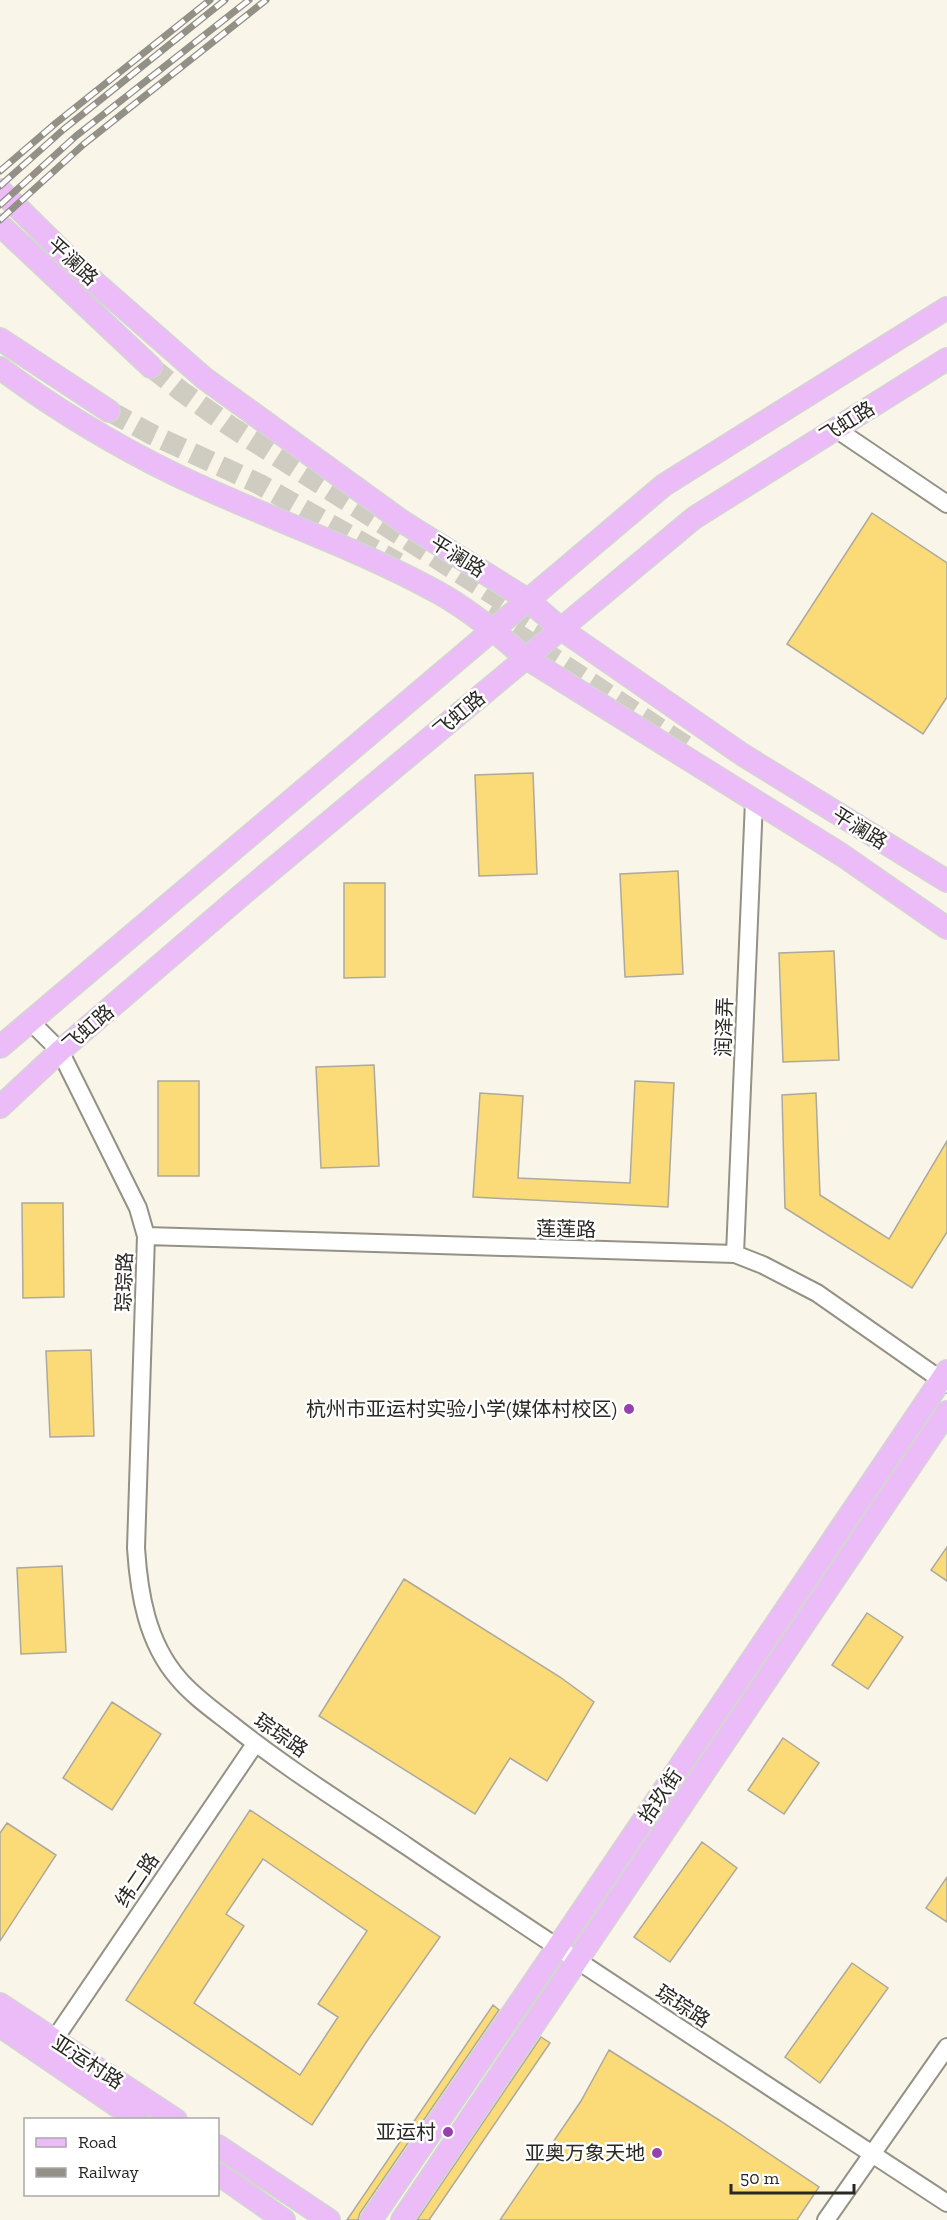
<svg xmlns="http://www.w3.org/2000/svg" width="947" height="2220" font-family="'Zilla Slab','Noto Sans SC',serif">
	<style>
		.building { fill: #fadb77; stroke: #ada99e; stroke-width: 1.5; fill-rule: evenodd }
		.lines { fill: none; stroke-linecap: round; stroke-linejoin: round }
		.major-tunnel { stroke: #cfccc1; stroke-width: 21; stroke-dasharray: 21 10; stroke-linecap: butt }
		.minor-casing { stroke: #949185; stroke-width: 20 }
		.major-casing { stroke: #d4d4d3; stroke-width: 24 }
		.minor { stroke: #fff; stroke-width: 16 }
		.major { stroke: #ebbcf8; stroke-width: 21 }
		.rail-casing { stroke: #929087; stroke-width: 7 }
		.rail { stroke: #fff; stroke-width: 4.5; stroke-dasharray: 14; stroke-linecap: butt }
		.poi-dot { fill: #9741ae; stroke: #fff; stroke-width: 2 }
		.labels { text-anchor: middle; stroke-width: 5; stroke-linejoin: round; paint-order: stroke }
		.street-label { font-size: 20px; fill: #292823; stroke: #fff }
		.poi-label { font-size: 20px; fill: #292823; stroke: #fff; text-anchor: end }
	</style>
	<rect width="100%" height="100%" fill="#f9f5e9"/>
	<!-- building -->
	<path class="building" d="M872 513 947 563V697L923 734 787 644Z
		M533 773 537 874 479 876 475 775Z
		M678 871 683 974 625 977 620 874Z
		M344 883H385V977L344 978Z
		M834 951 839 1060 783 1062 779 953Z
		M374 1065 379 1166 321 1168 316 1067Z
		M158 1081H199V1176H158Z
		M635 1081 674 1083 668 1207 473 1197 480 1093 523 1096 518 1178 630 1183Z
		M816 1093 820 1195 889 1239 947 1141V1232L912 1288 785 1208 782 1095Z
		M22 1203H63L64 1297 23 1298Z
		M91 1350 94 1436 50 1437 46 1351Z
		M947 1547V1581L931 1570Z
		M62 1566 66 1652 21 1654 17 1568Z
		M404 1579 560 1677 594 1702 547 1781 510 1758 475 1814 319 1716Z
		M867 1613 903 1637 868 1689 832 1665Z
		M112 1702 161 1734 112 1810 63 1778Z
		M783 1738 819 1763 784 1814 748 1790Z
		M250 1810 440 1937 367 2041 312 2125 126 2000ZM263 1859 367 1931 318 2004 338 2017 300 2075 194 2003 244 1926 226 1914Z
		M7 1823 56 1855 0 1941V1833Z
		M702 1842 737 1868 670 1962 634 1937Z
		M947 1877V1922L926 1908Z
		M852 1963 888 1988 820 2083 785 2057Z
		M493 2005 499 2010 360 2213 358 2220H347Z
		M541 2037 550 2043 429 2220H417Z
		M609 2050 719 2120 819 2187 797 2220H500L581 2101Z"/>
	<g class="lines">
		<!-- major-tunnel -->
		<path class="major-tunnel" d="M151 367 181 391 230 426 561 638
			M109 411 153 435 259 484 398 563
			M487 614 686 746"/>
		<defs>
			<path id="minor" d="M836 429 947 504
				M30 1021 60 1051 138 1208 146 1236 136 1548C139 1594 147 1642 178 1678 193 1696 213 1710 231 1724 287 1769 349 1807 408 1847 586 1968 767 2085 947 2203
				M146 1236 735 1254 763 1265 817 1293 947 1384
				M735 1254 754 801
				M54 2040 255 1744
				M826 2220 947 2047"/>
			<path id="major" d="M0 190 81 270 204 378 403 522 528 600 561 629 743 755 947 881
				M0 225 151 367
				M0 339 109 411
				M0 368C55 409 113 444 174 474 261 516 354 546 439 593 471 611 499 635 526 658L842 855 947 928
				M0 1047 664 485 947 308
				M0 1107 60 1051 244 893 694 518 947 359
				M0 2004 176 2120
				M0 2026 138 2120
				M218 2146 329 2220
				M218 2174 284 2220
				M371 2220 557 1948 947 1371
				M402 2220 947 1412"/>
		</defs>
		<!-- minor casing -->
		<use href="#minor" class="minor-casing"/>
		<!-- major casing -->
		<use href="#major" class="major-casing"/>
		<!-- minor -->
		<use href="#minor" class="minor"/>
		<!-- major -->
		<use href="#major" class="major"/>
		<defs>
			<path id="rail" d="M0 171 56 123 210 0
				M0 186 64 129 225 0
				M0 205 76 136 249 0
				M0 220 84 144 266 0"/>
		</defs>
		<!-- rail casing -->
		<use href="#rail" class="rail-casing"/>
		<!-- rail -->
		<use href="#rail" class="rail"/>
	</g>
	<!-- markers -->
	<g class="poi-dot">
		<circle cx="629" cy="1409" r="6"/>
		<circle cx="448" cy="2132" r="6"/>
		<circle cx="657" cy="2153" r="6"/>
	</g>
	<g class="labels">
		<!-- street labels -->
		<g class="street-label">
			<text transform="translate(73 261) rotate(43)" y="7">平澜路</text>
			<text transform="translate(847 422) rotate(-32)" y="7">飞虹路</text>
			<text transform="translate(458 556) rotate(32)" y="7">平澜路</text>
			<text transform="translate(459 714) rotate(-40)" y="7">飞虹路</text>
			<text transform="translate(860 828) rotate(32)" y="7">平澜路</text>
			<text transform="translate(724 1027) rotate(-88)" y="7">润泽弄</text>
			<text transform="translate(88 1028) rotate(-41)" y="7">飞虹路</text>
			<text transform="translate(566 1229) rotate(1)" y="7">莲莲路</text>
			<text transform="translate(124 1282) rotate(-88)" y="7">琮琮路</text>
			<text transform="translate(281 1735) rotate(35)" y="7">琮琮路</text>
			<text transform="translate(660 1796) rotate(-56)" y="7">拾玖街</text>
			<text transform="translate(137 1880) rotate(-56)" y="7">纬二路</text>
			<text transform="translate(683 2006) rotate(33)" y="7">琮琮路</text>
			<text transform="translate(88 2062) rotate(33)" y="7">亚运村路</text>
		</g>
		<!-- poi labels -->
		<g class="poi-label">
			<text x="617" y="1416">杭州市亚运村实验小学(媒体村校区)</text>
			<text x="436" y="2139">亚运村</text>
			<text x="645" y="2160">亚奥万象天地</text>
		</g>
	</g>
	<!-- legend -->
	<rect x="24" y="2118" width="195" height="78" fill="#ffffff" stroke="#a9a9a7" stroke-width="1.5"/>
	<rect x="36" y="2138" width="30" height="9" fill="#ebbcf8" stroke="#a9a9a7" stroke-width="1.5"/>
	<text x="78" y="2148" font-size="18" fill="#292823">Road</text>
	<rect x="36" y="2168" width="30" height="9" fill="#929087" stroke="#a9a9a7" stroke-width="1.5"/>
	<text x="78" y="2178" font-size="18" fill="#292823">Railway</text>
	<!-- scale -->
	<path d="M731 2184v9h123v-9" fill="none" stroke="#292823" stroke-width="3"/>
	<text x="740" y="2184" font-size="18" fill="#292823" stroke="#ffffff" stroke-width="4.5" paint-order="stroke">50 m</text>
</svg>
